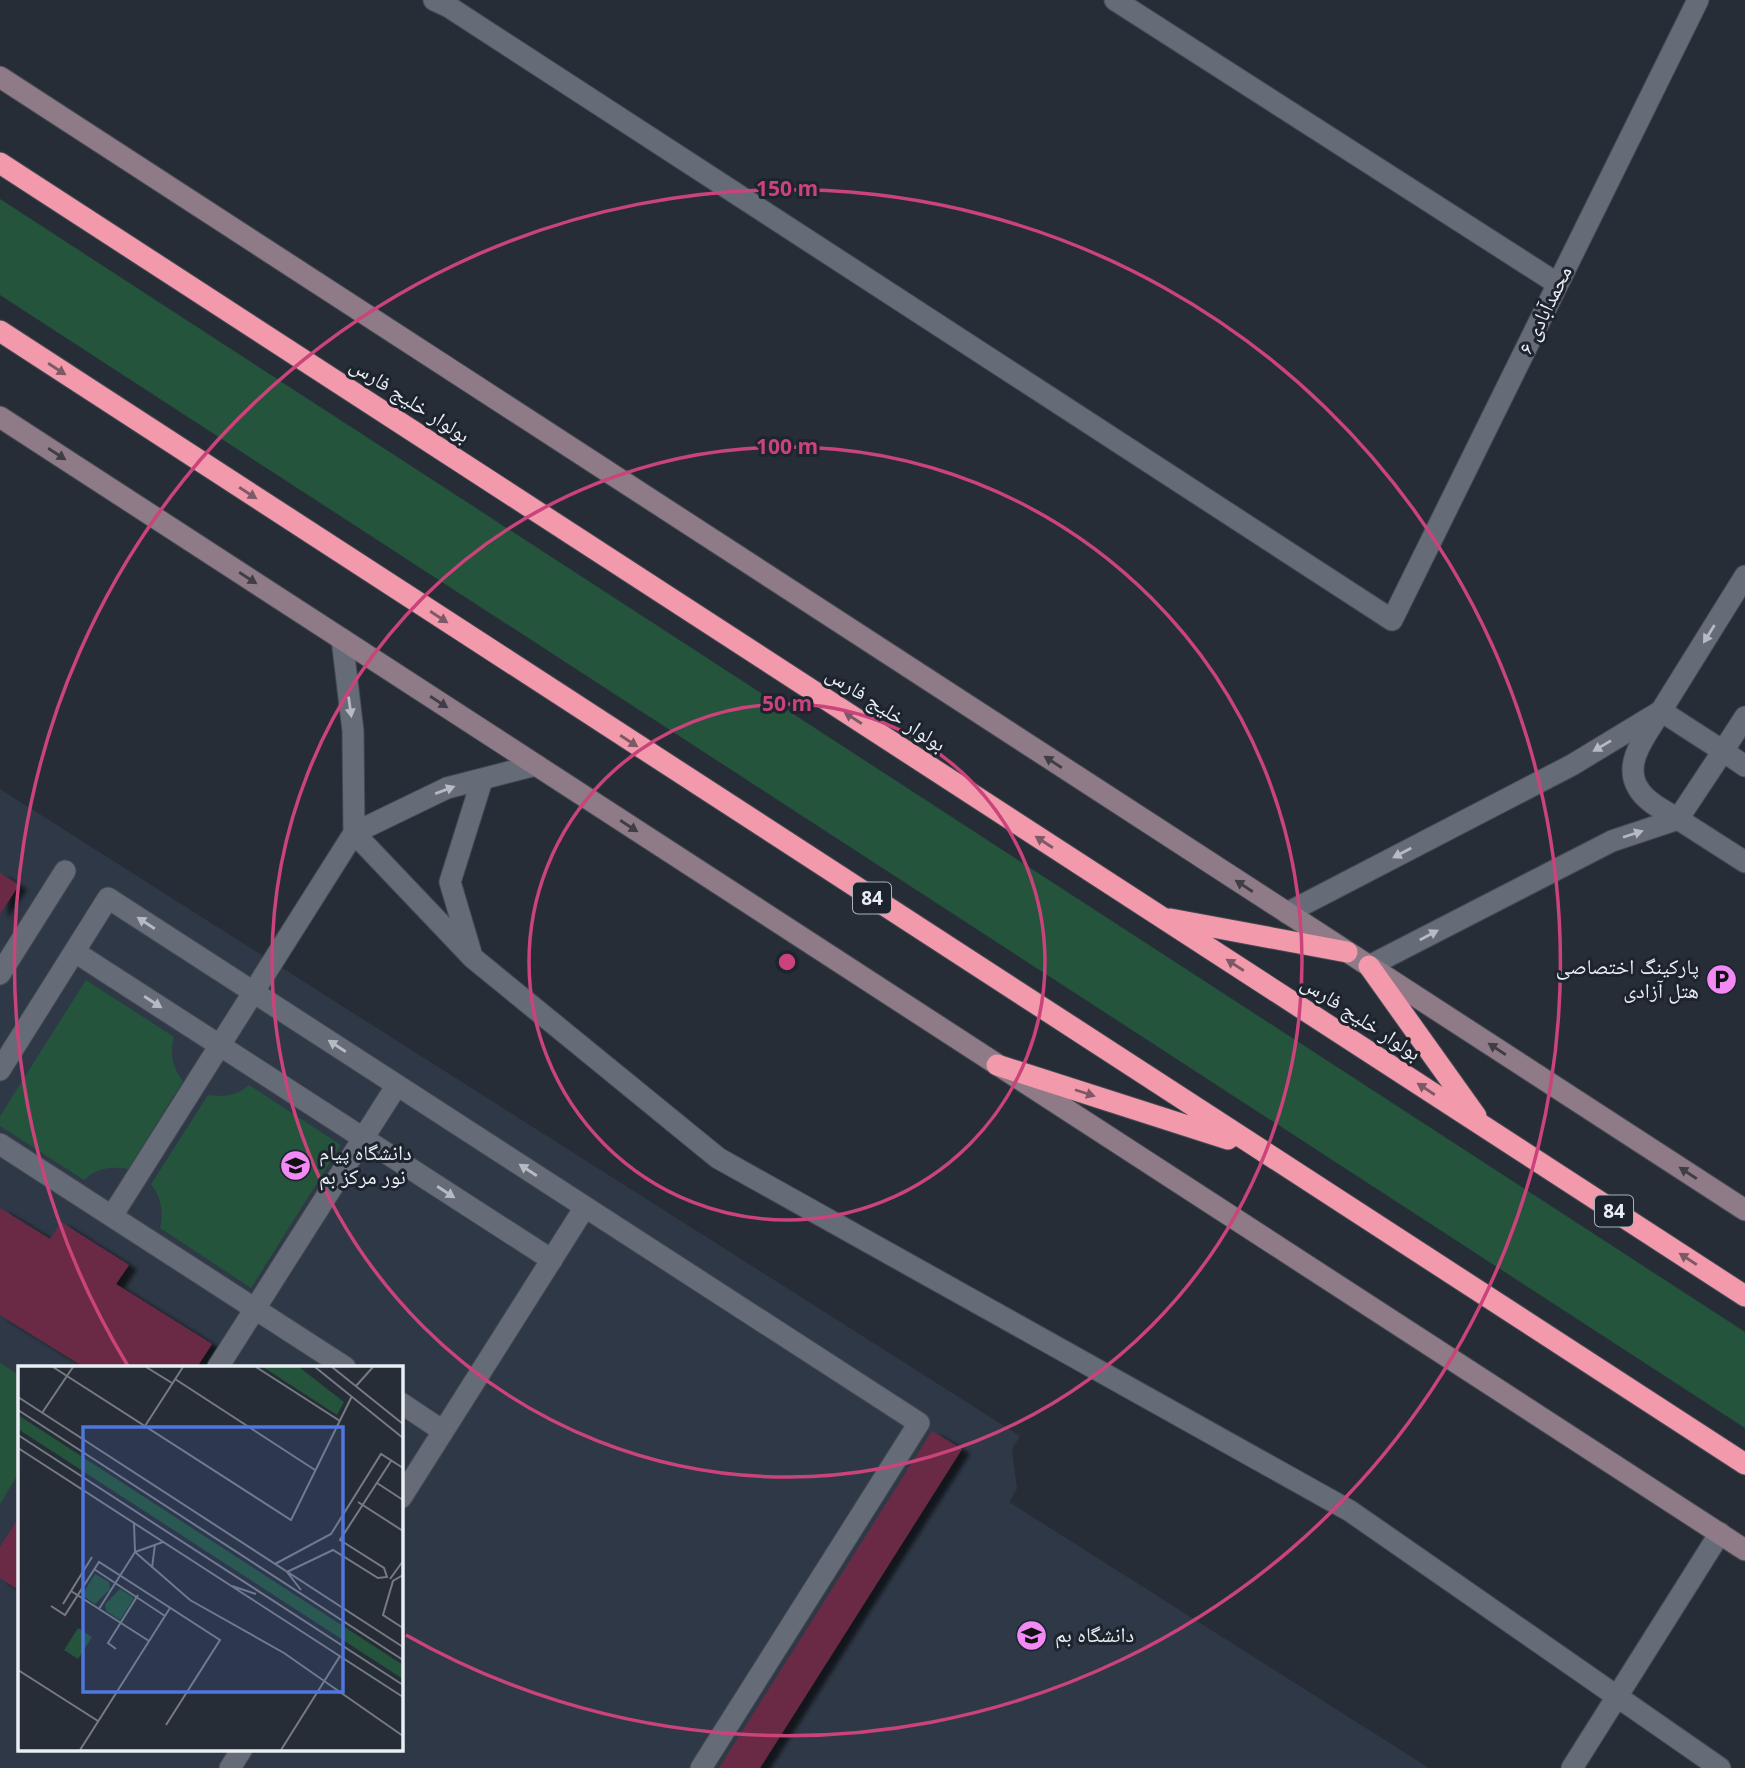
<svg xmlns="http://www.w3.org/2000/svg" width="1745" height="1768" font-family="'Open Sans','Noto Naskh Arabic',sans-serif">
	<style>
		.built { fill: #2e3847; fill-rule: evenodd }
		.green { fill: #24543b }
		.building { fill: #6b2b44; filter: url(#shadow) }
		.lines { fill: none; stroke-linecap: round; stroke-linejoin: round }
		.lane-casing { stroke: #444a52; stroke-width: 23 }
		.street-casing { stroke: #444a52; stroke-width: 23 }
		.secondary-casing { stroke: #444a52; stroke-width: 23 }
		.highway-casing { stroke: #444a52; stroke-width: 23 }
		.lane { stroke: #656c77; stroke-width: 21 }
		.street { stroke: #656c77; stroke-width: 21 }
		.secondary { stroke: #8f7a87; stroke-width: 21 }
		.highway { stroke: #f299ac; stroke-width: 21 }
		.oneway { fill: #7d5966 }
		.oneway2 { fill: #3f3e48 }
		.oneway3 { fill: #b5bac3 }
		.ring { fill: none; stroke: #ca437a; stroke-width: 3.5 }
		.labels { text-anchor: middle; stroke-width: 6; stroke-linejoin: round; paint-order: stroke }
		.shield { fill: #1d242d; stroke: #acb1b9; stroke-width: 2 }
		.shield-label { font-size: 19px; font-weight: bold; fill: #eaeef5 }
		.street-label { font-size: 21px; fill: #eaeef5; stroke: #1d242d }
		.poi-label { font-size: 21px; fill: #eaeef5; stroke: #1d242d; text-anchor: start }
		.inset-road { fill: none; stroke: #757a83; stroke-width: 2 }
		.view { fill: #5076df; fill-opacity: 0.15; stroke: #5076df; stroke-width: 3.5 }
		.inset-edge { fill: none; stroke: #eaeef5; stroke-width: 3.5 }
		.centre { fill: #ca437a; stroke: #1d242d; stroke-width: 3.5 }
		.ring-label { font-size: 21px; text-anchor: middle; font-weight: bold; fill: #ca437a; stroke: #1d242d; stroke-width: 6; stroke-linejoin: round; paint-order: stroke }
	</style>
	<defs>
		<filter id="shadow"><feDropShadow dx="8" dy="4.5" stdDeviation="2" flood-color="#0009"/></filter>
	</defs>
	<rect width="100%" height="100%" fill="#272d37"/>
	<!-- built -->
	<path class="built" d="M0 789 1020 1436 1012 1449 1017 1489 1009 1502 1429 1768H0ZM19 1367H401V1749H19Z"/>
	<!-- green -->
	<path class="green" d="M0 199 1745 1332V1428L0 295Z
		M86 980 174 1037C169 1053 173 1068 183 1081L128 1169C111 1166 97 1168 84 1180L0 1126V1116Z
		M249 1085 341 1145 251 1288 160 1228C164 1212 161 1198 151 1184L208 1095C224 1097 236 1096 249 1085Z
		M0 1363 19 1375V1473L0 1504Z"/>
	<!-- building -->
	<path class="building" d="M0 873 19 885 0 914Z
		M0 1208 50 1239 61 1222 129 1265 116 1284 212 1344 197 1367H84L0 1315Z
		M932 1431 962 1449 760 1768H719Z
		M19 1517V1590L0 1578V1547Z"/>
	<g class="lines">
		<defs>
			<path id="lane" d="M342 639 353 731 354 833 447 788 536 765
				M1661 711 1723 751 1678 819C1665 811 1646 802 1638 788 1622 762 1648 733 1661 711Z
				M1745 717 1723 751 1745 766
				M1287 913 1572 765 1661 711 1745 576
				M75 952 552 1260
				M471 953 450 882 482 780
				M1369 966 1612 841 1678 819 1745 862
				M0 974 65 871
				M0 1070 108 898 919 1423 701 1768
				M0 1144 345 1367
				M112 1216 354 833 473 958 718 1158 1350 1511 1720 1768
				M218 1367 397 1085
				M401 1403 443 1431
				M401 1498 585 1207
				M230 1768 242 1749
				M1572 1768 1720 1533"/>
			<path id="street" d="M434 0 449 7 1392 620 1698 0
				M1115 0 1558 284"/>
			<path id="secondary" d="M0 77 1745 1210
				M0 417 1745 1550"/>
			<path id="highway" d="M0 163 1745 1296
				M0 331 1745 1464
				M1170 919 1347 952
				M1369 966 1476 1116
				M997 1065 1228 1139"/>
		</defs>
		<!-- lane casing -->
		<use href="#lane" class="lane-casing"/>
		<!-- street casing -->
		<use href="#street" class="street-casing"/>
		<!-- secondary casing -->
		<use href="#secondary" class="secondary-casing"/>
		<!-- highway casing -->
		<use href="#highway" class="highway-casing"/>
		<!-- lane -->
		<use href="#lane" class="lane"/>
		<!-- street -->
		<use href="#street" class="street"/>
		<!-- secondary -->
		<use href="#secondary" class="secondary"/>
		<!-- highway -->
		<use href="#highway" class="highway"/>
	</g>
	<!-- one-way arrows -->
	<defs><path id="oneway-solid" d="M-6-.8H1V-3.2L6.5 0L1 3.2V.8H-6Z" transform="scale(1.75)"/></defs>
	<g class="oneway">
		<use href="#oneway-solid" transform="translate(57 369) rotate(33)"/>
		<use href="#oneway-solid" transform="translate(248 493) rotate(33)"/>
		<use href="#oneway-solid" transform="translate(439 617) rotate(33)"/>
		<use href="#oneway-solid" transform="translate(853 718) rotate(-147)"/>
		<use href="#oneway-solid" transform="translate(629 741) rotate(33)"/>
		<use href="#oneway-solid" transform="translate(1044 842) rotate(-147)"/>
		<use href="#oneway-solid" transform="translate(1235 965) rotate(-147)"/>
		<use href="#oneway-solid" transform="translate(1426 1089) rotate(-147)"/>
		<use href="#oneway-solid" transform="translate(1085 1093) rotate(18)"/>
		<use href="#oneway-solid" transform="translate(1688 1259) rotate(-147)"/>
	</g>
	<g class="oneway2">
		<use href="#oneway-solid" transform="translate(57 454) rotate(33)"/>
		<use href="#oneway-solid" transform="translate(248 578) rotate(33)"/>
		<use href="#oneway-solid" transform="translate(439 702) rotate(33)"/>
		<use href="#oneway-solid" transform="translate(1053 762) rotate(-147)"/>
		<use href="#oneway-solid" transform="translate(629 826) rotate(33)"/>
		<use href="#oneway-solid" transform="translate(1244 886) rotate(-147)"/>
		<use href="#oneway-solid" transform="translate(1497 1049) rotate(-147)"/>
		<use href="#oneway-solid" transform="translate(1688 1173) rotate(-147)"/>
	</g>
	<g class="oneway3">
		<use href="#oneway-solid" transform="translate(1709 634) rotate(122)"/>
		<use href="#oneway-solid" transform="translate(350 707) rotate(82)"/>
		<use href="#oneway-solid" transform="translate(1602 746) rotate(149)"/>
		<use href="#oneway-solid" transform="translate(445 790) rotate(-21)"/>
		<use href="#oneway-solid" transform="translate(1633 834) rotate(-18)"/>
		<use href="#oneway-solid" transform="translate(1402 853) rotate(152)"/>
		<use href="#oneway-solid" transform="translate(146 923) rotate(-147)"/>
		<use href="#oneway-solid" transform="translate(1429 935) rotate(-28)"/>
		<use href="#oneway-solid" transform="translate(153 1002) rotate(33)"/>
		<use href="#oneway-solid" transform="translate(337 1046) rotate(-147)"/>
		<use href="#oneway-solid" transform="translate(528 1170) rotate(-147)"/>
		<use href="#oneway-solid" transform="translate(446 1192) rotate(33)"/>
	</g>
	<!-- distance rings -->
	<g class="ring">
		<circle cx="787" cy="962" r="258"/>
		<circle cx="787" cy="962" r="515"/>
		<path d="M128 1366A773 773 0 1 1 406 1635"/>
	</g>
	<!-- icons -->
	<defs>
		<symbol id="parking-disc" viewBox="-11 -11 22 22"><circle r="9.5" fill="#f18af4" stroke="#1d242d"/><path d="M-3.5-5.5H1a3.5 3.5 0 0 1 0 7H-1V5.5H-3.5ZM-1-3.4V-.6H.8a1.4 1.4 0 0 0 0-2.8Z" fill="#111"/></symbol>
		<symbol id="university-disc" viewBox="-11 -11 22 22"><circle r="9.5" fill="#f18af4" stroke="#1d242d"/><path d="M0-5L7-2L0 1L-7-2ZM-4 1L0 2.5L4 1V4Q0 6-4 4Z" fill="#111"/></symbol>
	</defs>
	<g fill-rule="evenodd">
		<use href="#parking-disc" x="1704" y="962" width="35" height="35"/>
		<use href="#university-disc" x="278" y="1148" width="35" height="35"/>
		<use href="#university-disc" x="1014" y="1618" width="35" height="35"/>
	</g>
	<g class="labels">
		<!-- shield labels -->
		<g class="shield">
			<rect x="853" y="882.5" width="38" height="31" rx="5"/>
			<rect x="1595" y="1195.5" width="38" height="31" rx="5"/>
		</g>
		<g class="shield-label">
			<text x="872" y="905">84</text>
			<text x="1614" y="1218">84</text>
		</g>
		<!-- street labels -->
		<g class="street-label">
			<text transform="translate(1545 310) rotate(-64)" y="7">محمدآبادی ۶</text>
			<text transform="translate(410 400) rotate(33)" y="7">بولوار خلیج فارس</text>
			<text transform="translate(886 709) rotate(33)" y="7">بولوار خلیج فارس</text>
			<text transform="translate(1361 1018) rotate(33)" y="7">بولوار خلیج فارس</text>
		</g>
		<!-- poi labels -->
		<g class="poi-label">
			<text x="1699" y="974" text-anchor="end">پارکینگ اختصاصی<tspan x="1699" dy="24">هتل آزادی</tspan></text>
			<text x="319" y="1160">دانشگاه پیام<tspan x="319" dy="24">نور مرکز بم</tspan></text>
			<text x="1055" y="1642">دانشگاه بم</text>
		</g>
	</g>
	<!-- overview -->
	<g transform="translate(18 1366)">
		<rect width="385" height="385" fill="#272d37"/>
		<path d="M245 1H281L326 36 319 49ZM0 49 385 299V313L0 63ZM77 208 91 216 92 223 77 238 64 229ZM102 223 116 232 102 254 88 245 87 238ZM60 262 74 271 60 293 46 284Z" fill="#24543b"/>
		<path class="inset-road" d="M35 1 273 154 334 30M128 1 154 17M238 1 322 55M297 1 385 72M314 1 385 58M157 13 297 104M338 20 355 1M0 31 385 281M0 44 385 294M24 47 55 1M127 60 165 1M0 69 385 319M0 82 385 331M359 117 385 134M340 136 385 165M116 157 117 186 145 176M257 198 313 168 363 88 385 102M134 202 137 178M76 203 147 250M269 206 315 184 360 212 369 211 366 202 322 174 373 95M269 206 283 224M385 209 375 215 365 249 385 262M372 213 385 195M214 220 238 228M53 225 131 275M45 238 74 191M33 240 47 249 81 196 202 274 148 359M81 243 117 186 172 234 266 287 385 370M98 283 90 277 120 229M0 304 80 355M62 384 152 242M263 384 322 290"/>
		<path class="view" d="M65 61H325V326H65Z"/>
		<rect width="385" height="385" class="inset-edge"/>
	</g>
	<circle cx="787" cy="962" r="10" class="centre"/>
	<g class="ring-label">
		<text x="787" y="196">150 m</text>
		<text x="787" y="454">100 m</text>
		<text x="787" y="711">50 m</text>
	</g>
</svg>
